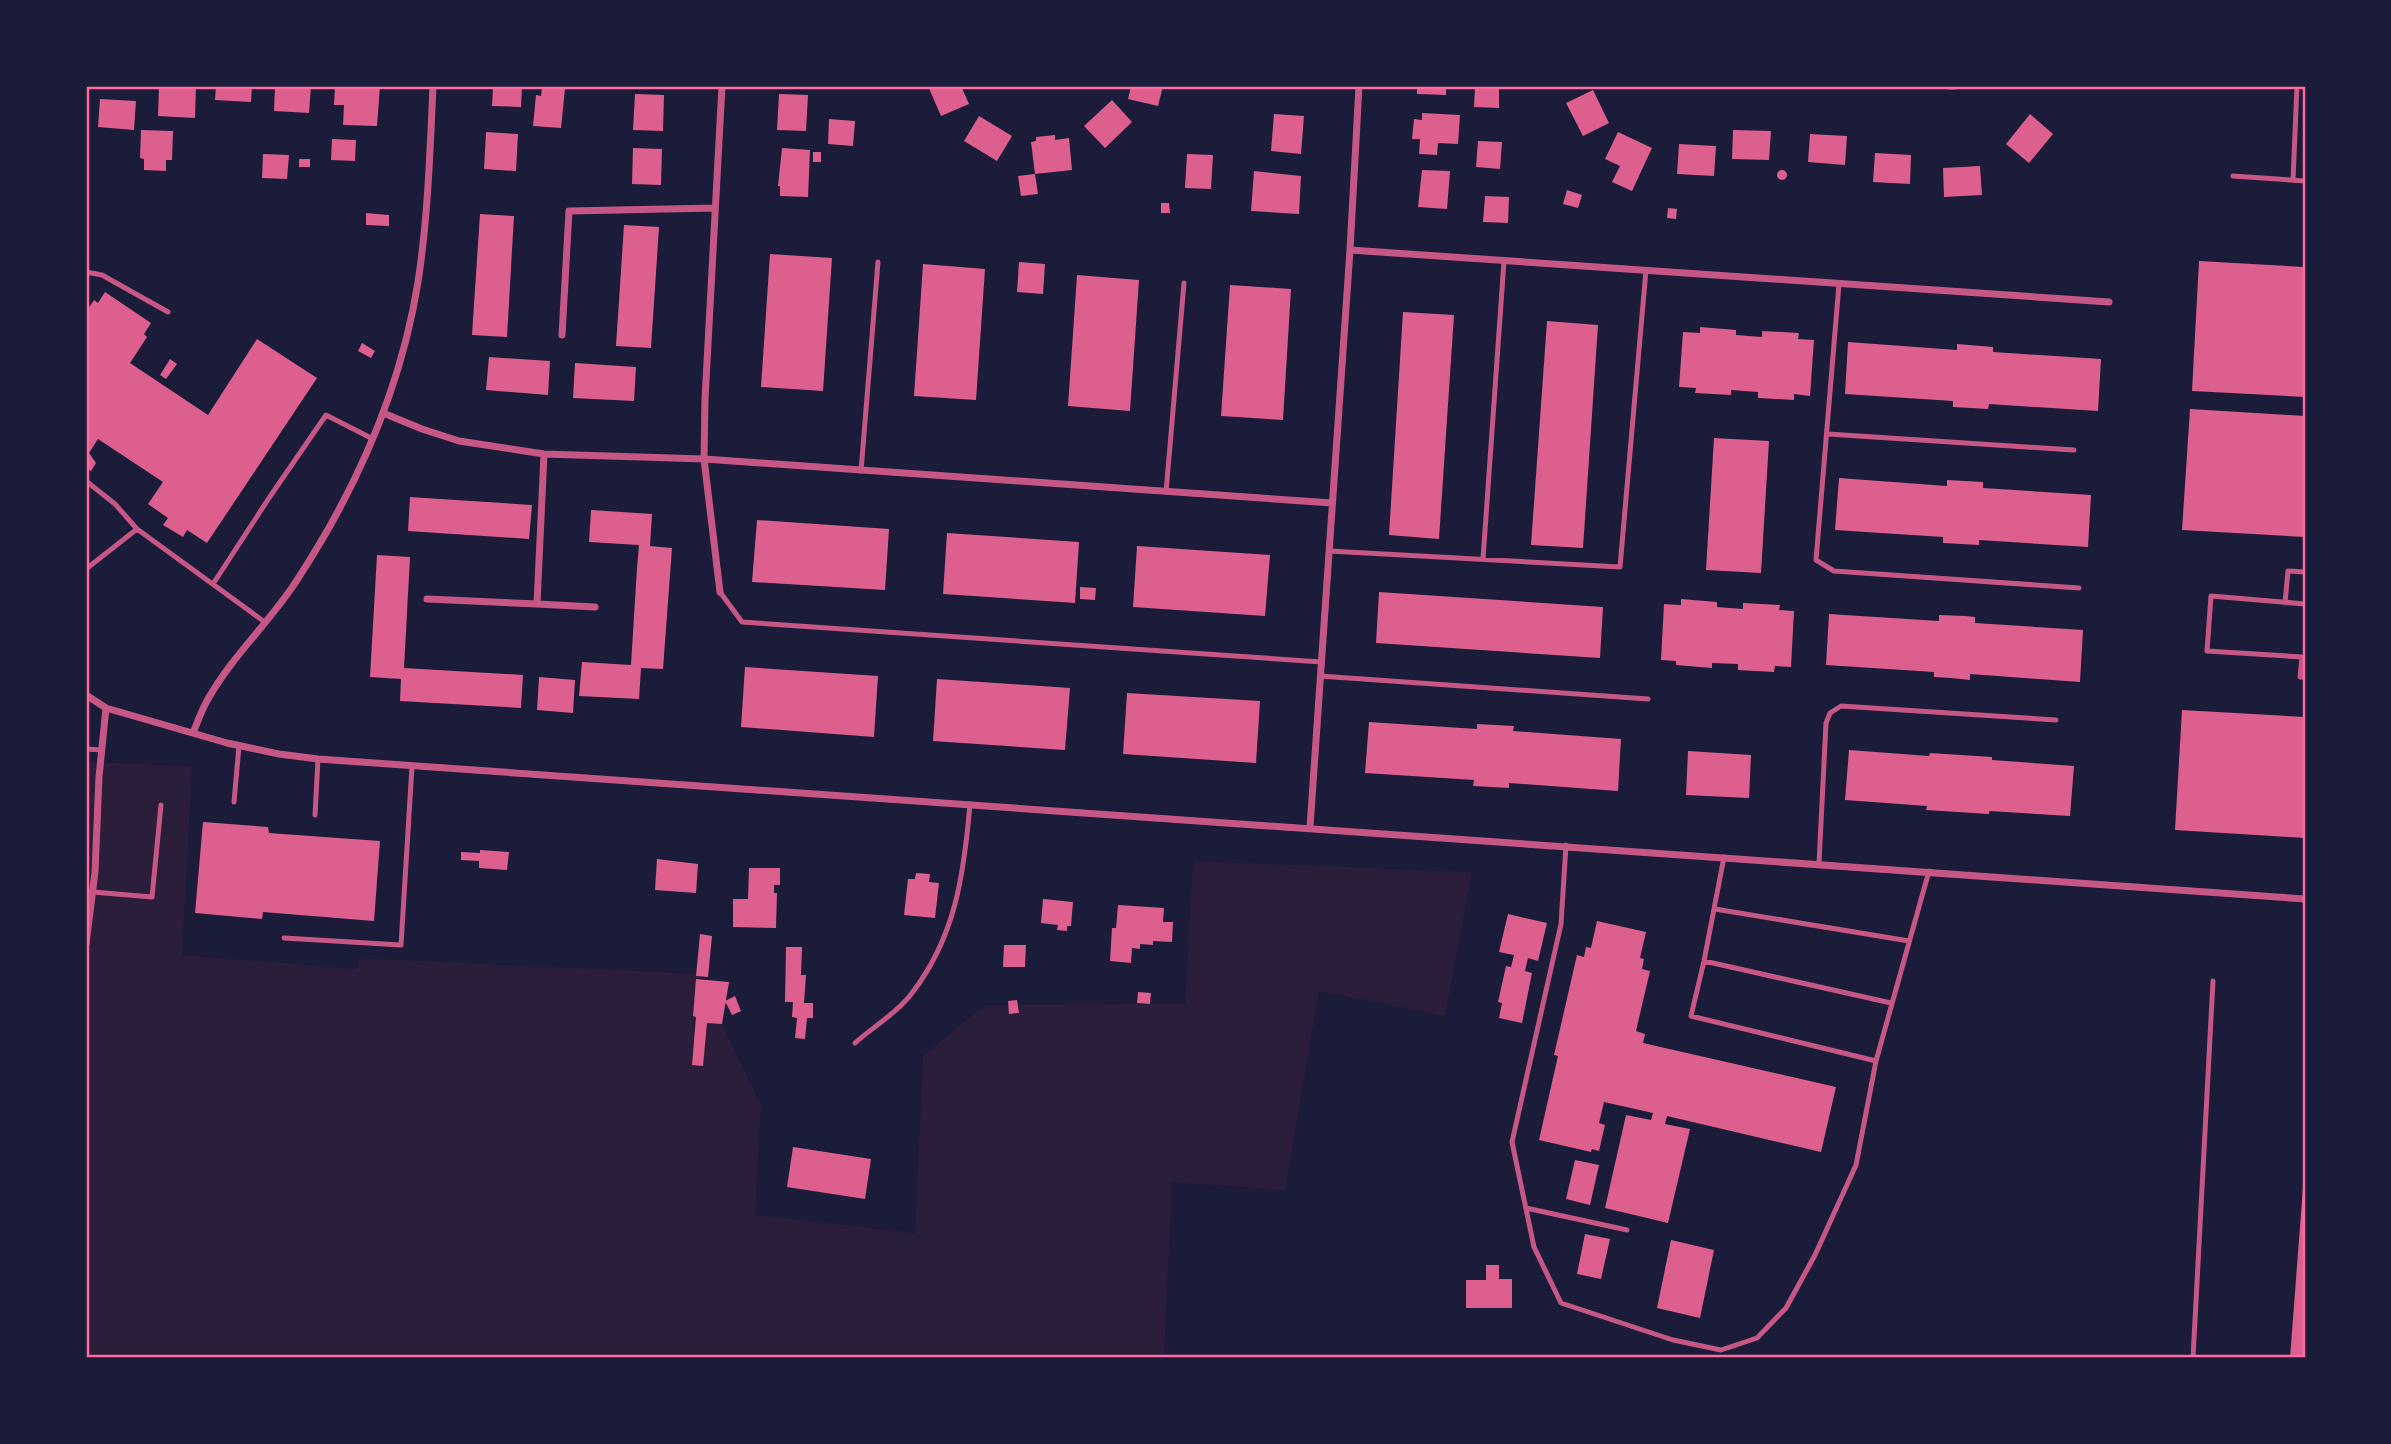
<svg xmlns="http://www.w3.org/2000/svg" width="2391" height="1444" font-family="Literata,serif">
	<style>
		.green { fill: #2a1e3b }
		.building { fill: #dd5f8e }
		.lines { fill: none; stroke-linecap: round; stroke-linejoin: round }
		.service { stroke: #c65784; stroke-width: 5 }
		.minor { stroke: #c65784; stroke-width: 7 }
		.neatline { fill: none; stroke: #ff6b9d; stroke-width: 2.5 }
	</style>
	<rect width="100%" height="100%" fill="#1b1b3a"/>
	<!-- green -->
	<path class="green" d="M86 762 192 766 182 955 357 969 359 958 698 974 761 1105 755 1215 915 1233 923 1056 985 1005 1185 1004 1193 861 1472 872 1445 1016 1319 991 1285 1190 1172 1182 1164 1358H86Z"/>
	<!-- building -->
	<path class="building" d="M159 86H196L195 118 158 116Z
		M216 86H252L251 102 215 100Z
		M275 86H311L309 113 274 111Z
		M335 86H380L377 126 343 125 344 105H334Z
		M493 86H522L521 107 492 106Z
		M928 86H961L969 104 941 116Z
		M1131 86H1163L1158 106 1128 99Z
		M1417 86H1446V95L1417 94Z
		M1475 86H1499V108L1474 107Z
		M542 87 565 89 561 128 533 126 536 95 541 96Z
		M1593 90 1609 123 1583 136 1566 103Z
		M635 94 664 95 663 131 633 130Z
		M779 94 808 95 806 131 777 130Z
		M100 99 136 101 134 130 98 127Z
		M1112 100 1132 122 1105 148 1084 126Z
		M1422 113 1460 115 1458 144 1438 143 1437 155 1419 154 1420 139H1412L1414 119 1422 120Z
		M1274 114 1304 116 1301 154 1271 151Z
		M2030 114 2053 134 2029 163 2006 144Z
		M979 116 1012 136 997 161 964 141Z
		M829 119 855 121 853 146 828 144Z
		M141 130 173 131 172 160H166V171L144 170V159L140 158Z
		M1733 130 1771 131 1769 160 1732 159Z
		M486 132 518 134 516 171 484 169Z
		M1618 132 1652 148 1632 191 1612 182 1620 166 1605 159Z
		M1810 134 1847 136 1845 165 1808 162Z
		M1055 135V140L1069 138 1072 170 1035 174 1031 142 1036 141V137Z
		M332 139 356 140 355 161 331 160Z
		M1478 141 1502 142 1500 169 1476 167Z
		M1679 144 1716 146 1714 176 1677 174Z
		M633 148 662 149 661 185 632 184Z
		M782 148 810 150 808 197 780 196V186H778Z
		M813 152H821V162H813Z
		M1875 153 1911 155 1910 184 1873 182Z
		M263 154 289 155 287 179 262 178Z
		M1187 154 1213 155 1211 189 1185 188Z
		M299 159H310V167H299Z
		M1980 166 1982 195 1944 197 1943 168Z
		M1777 175a5 5 0 1 1 10 0a5 5 0 1 1-10 0Z
		M1422 170 1450 171 1447 209 1418 207Z
		M1254 171 1301 176 1299 214 1251 211Z
		M1035 174 1038 194 1021 196 1018 176Z
		M1567 190 1582 195 1578 208 1563 204Z
		M1485 196 1509 197 1508 223 1483 222Z
		M1161 203H1169L1170 213H1161Z
		M1668 208 1677 209 1676 219 1667 218Z
		M366 213 389 215V226L366 225Z
		M480 214 514 216 507 337 472 335Z
		M624 225 659 227 651 348 616 346Z
		M770 254 832 258 823 391 761 387Z
		M2199 261 2305 267V397L2192 391Z
		M1019 262 1045 264 1043 294 1017 292Z
		M923 264 985 269 976 400 914 396Z
		M1077 275 1139 280 1130 411 1068 406Z
		M1230 285 1291 289 1283 420 1221 416Z
		M105 292 151 323 144 334 147 337 130 363 208 415 257 339 317 378 207 543 187 530 183 537 163 525 168 518 148 504 163 482 98 439 89 453 96 463 91 471 86 468V308L88 309 94 300 98 303Z
		M1403 312 1454 315 1439 539 1389 535Z
		M1547 321 1598 325 1583 548 1531 545Z
		M1700 327 1736 330V335L1762 337V331L1799 333 1798 339 1814 340 1810 396 1794 394V400L1758 398V392L1731 390V395L1695 393 1696 388 1679 387 1683 332 1700 333Z
		M1848 342 1957 350V344L1993 347V352L2101 359 2098 411 1989 404 1988 409 1953 407V401L1845 394Z
		M362 343 375 351 371 358 358 351Z
		M489 357 550 361 548 395 486 390Z
		M170 359 177 364 166 379 160 375Z
		M575 363 636 367 634 401 573 398Z
		M2190 409 2305 416V537L2182 530Z
		M1714 438 1769 441 1761 573 1706 570Z
		M1839 478 1947 486V480L1983 482V488L2091 495 2088 547 1979 540V545L1943 543V537L1835 530Z
		M410 497 532 505 529 539 408 531Z
		M591 510 652 514 650 546 672 548 663 669 641 668 639 699 579 696 582 662 631 665 637 568 639 545 589 542Z
		M757 520 889 529 885 590 752 582Z
		M947 533 1079 542 1075 603 943 594Z
		M1137 546 1270 555 1265 616 1133 607Z
		M377 555 410 557 404 668 523 675 521 708 400 701 401 679 370 677Z
		M1080 587 1096 588 1095 600 1080 599Z
		M1379 592 1603 607 1600 658 1376 643Z
		M1681 599 1717 602V607L1743 609V603L1780 605 1779 610 1794 611 1791 667 1775 666 1774 672 1738 670V664L1712 663V668L1676 665V661L1661 660 1664 604 1681 605Z
		M1829 614 1939 621V615L1965 616 1975 617V623L2083 630 2080 682 1970 674V680L1951 678 1934 677V672L1826 665Z
		M745 667 878 676 874 737 741 727Z
		M539 677 575 680 573 713 537 710Z
		M937 679 1070 688 1065 750 933 741Z
		M1127 693 1260 701 1256 763 1123 754Z
		M2182 710 2305 717V838L2175 830Z
		M1369 722 1477 729V724L1514 726 1513 731 1621 739 1618 791 1509 783V788L1473 786 1474 780 1365 773Z
		M1849 750 1929 756 1930 753 1992 757V760L2074 766 2070 816 1989 811V814L1926 810 1927 806 1845 800Z
		M1688 751 1751 755 1749 798 1686 795Z
		M203 822 268 827 269 833 380 841 374 921 263 912 262 919 195 913Z
		M480 850 509 852 507 870 479 868V861L461 860V852L480 853Z
		M657 859 698 864 696 893 655 890Z
		M749 868H780V885H774V893H777L776 928 733 927V899H748Z
		M916 873 930 874 929 882 939 883 935 918 904 915 908 879H915Z
		M1043 899 1073 902 1071 926H1067V931L1057 930 1058 925 1041 923Z
		M1118 905 1164 908 1163 922H1173L1172 942 1153 941V945L1140 944V949L1132 948 1131 963 1110 961 1112 928H1116Z
		M1508 914 1547 923 1538 961 1528 958 1525 971 1532 973 1522 1023 1499 1018 1502 1003 1498 1002 1506 966 1511 967 1514 955 1499 952Z
		M1597 921 1646 932 1640 958 1644 959 1642 969 1650 971 1636 1031 1645 1034 1643 1043 1836 1087 1821 1152 1667 1116 1665 1124 1690 1129 1668 1223 1605 1208 1626 1115 1651 1120 1653 1113 1604 1102 1599 1123 1605 1125 1599 1151 1592 1149 1591 1152 1539 1140 1558 1056 1554 1055 1577 955 1584 957 1586 947 1591 948Z
		M700 934 712 936 708 977 696 976Z
		M1004 945H1026L1025 967H1003Z
		M786 947H802L801 975H806L804 1003H813V1018H807L805 1039 795 1038 797 1018 792 1017 793 1002H785Z
		M696 979 729 982 722 1024 707 1023 703 1066 692 1065 696 1017 693 1016Z
		M1138 992 1151 993 1150 1004 1137 1003Z
		M735 996 741 1011 732 1015 725 1001Z
		M1017 1000 1019 1013 1009 1014 1008 1001Z
		M793 1147 871 1159 865 1199 787 1187Z
		M1575 1160 1599 1165 1590 1205 1566 1199Z
		M2303 1187H2305V1358H2290Z
		M1585 1234 1610 1239 1601 1279 1577 1274Z
		M1671 1240 1714 1250 1700 1318 1657 1308Z
		M1486 1265H1499V1279H1512V1308H1466V1280H1486Z"/>
	<g class="lines">
		<!-- service -->
		<path class="service" d="M2233 176 2305 181
			M2293 180 2297 86
			M86 272 102 275 168 312
			M1839 284 1816 560 1834 571 2079 588
			M1828 434 2074 450
			M861 471 878 262
			M86 481 115 504 137 529 266 623
			M1166 492 1184 283
			M1329 551 1620 567 1646 270
			M1483 559 1504 261
			M86 569 137 529
			M213 584 269 498 326 415 373 439
			M720 592 742 622 1321 662
			M2285 603 2288 571 2305 572
			M2305 604 2211 596 2207 651 2302 657 2300 677H2305
			M1320 676 1648 699
			M86 749 102 750
			M234 802 239 746
			M315 815 318 759
			M1566 845 1561 924 1512 1142 1534 1247 1561 1303 1673 1340 1721 1350 1757 1338 1786 1308 1815 1255 1856 1165 1876 1061 1929 871
			M1724 857 1704 961 1691 1016 1876 1061
			M1819 863 1826 723 1830 713 1841 706 2056 720
			M93 892 152 897 161 805
			M1715 909 1909 941
			M284 938 401 945 412 766
			M1704 961 1891 1003
			M855 1043C873 1027 898 1012 912 993 956 936 964 873 970 804
			M1526 1208 1627 1230
			M2193 1358 2213 981"/>
		<!-- minor -->
		<path class="minor" d="M1949 86H1955
			M1350 250 2109 302
			M562 335 569 211 715 208
			M383 413 422 429 459 441 544 454 704 459 1332 503
			M720 592 704 459 705 399 722 86
			M427 599 537 604 544 454
			M537 604 595 607
			M86 695 106 708 227 743 279 754 318 759 2305 899
			M193 733C198 721 202 709 208 699 232 656 271 621 297 580 356 490 401 388 418 282 428 217 430 151 433 86
			M1310 827 1350 250 1359 86
			M86 944 95 872 99 777 106 708"/>
	</g>
	<!-- border -->
	<rect width="2391" height="1444" fill="none" stroke="#1b1b3a" stroke-width="175"/>
	<rect x="88" y="88" width="2216" height="1268" class="neatline"/>
</svg>
